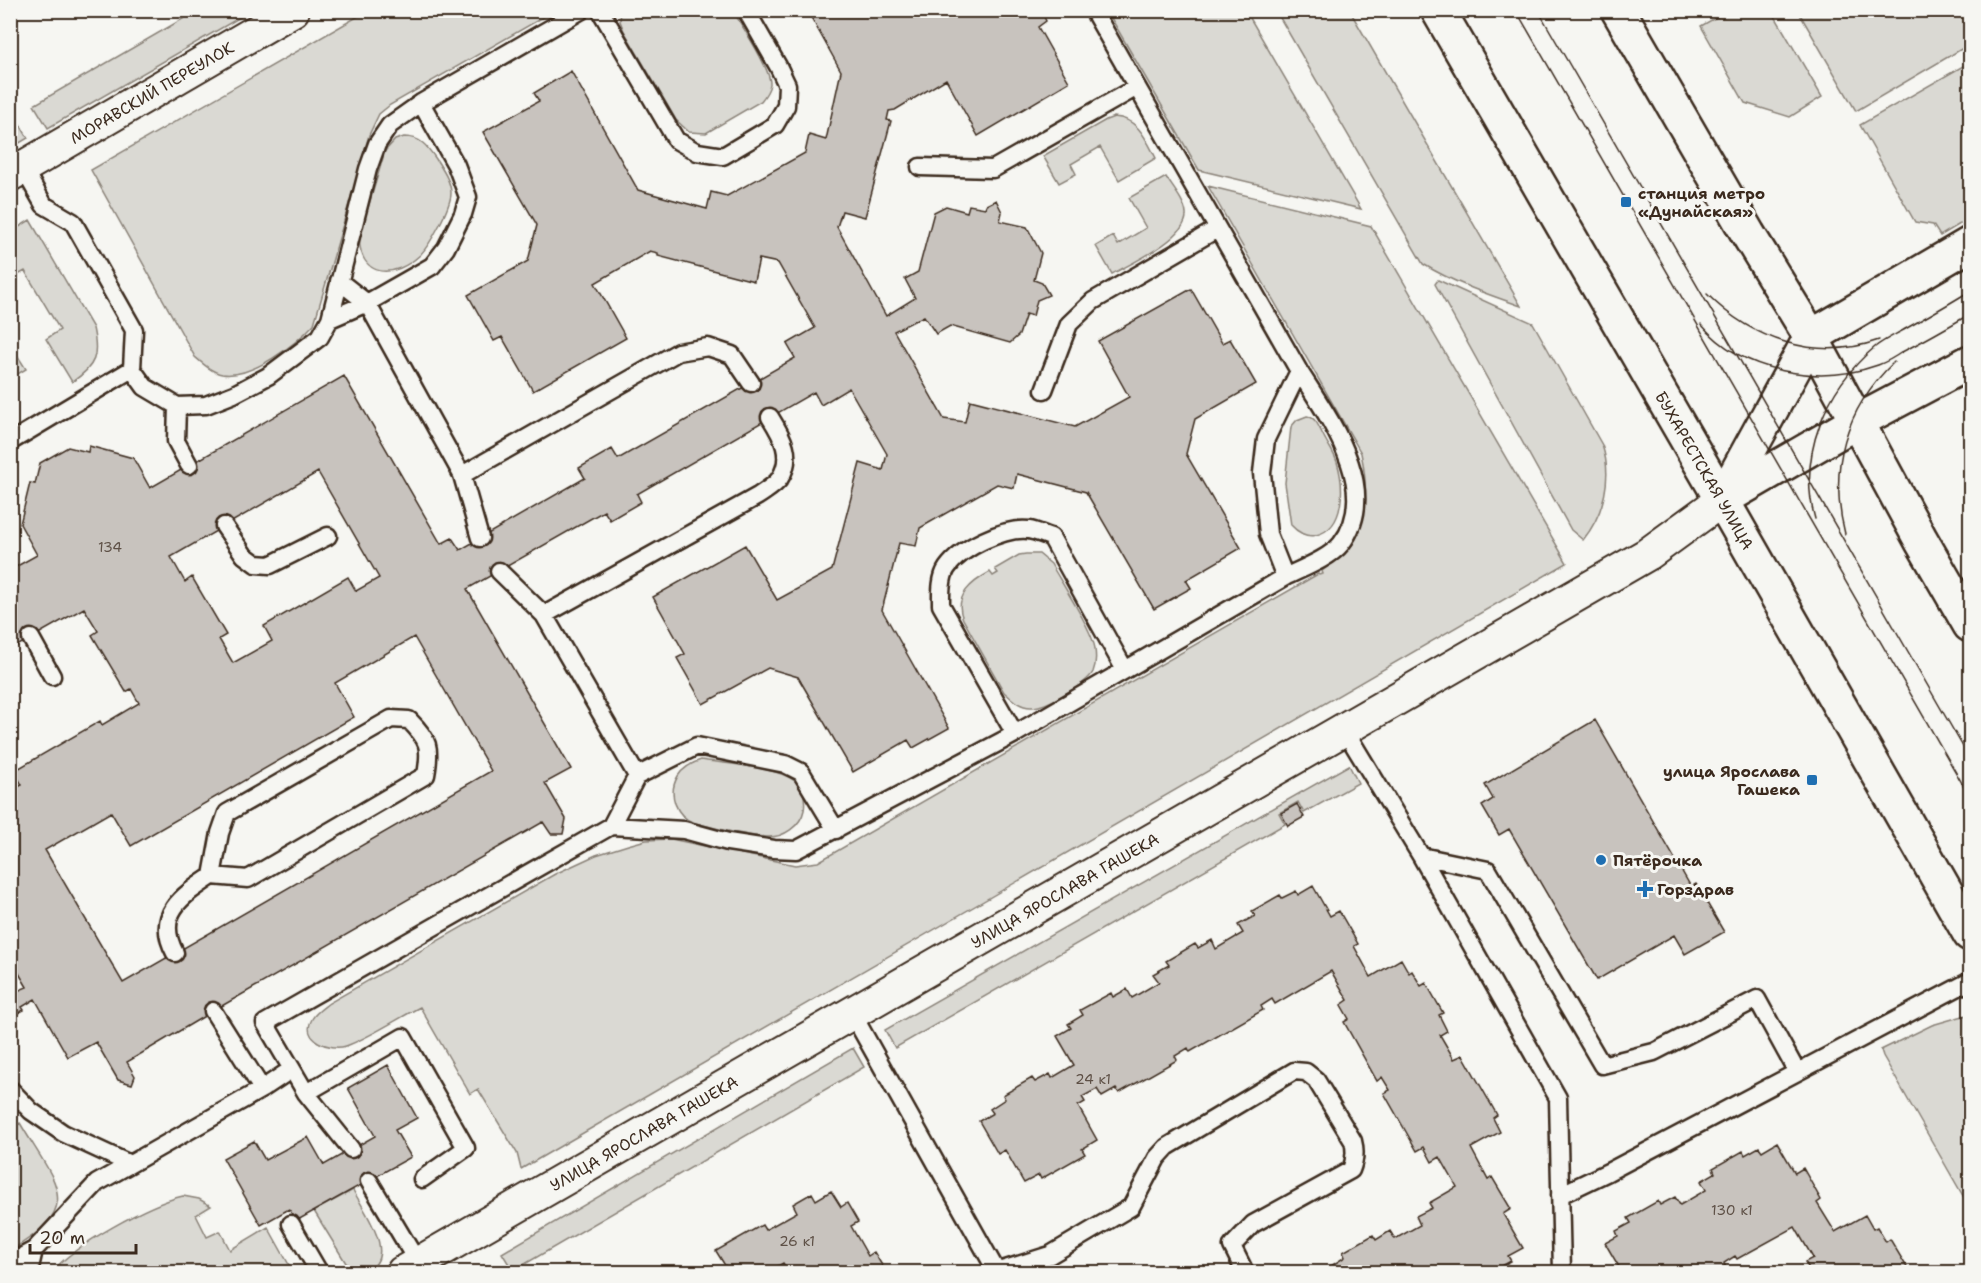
<svg xmlns="http://www.w3.org/2000/svg" width="1981" height="1283" font-family="'Shantell Sans',sans-serif">
	<style>
		.green { fill: #dad9d3; stroke: #8a8278; stroke-width: 1.5 }
		.building { fill: #c8c3be; stroke: #3b2a1e; stroke-width: 1.5; fill-rule: evenodd }
		.lines { fill: none; stroke-linecap: round; stroke-linejoin: round }
		.lane-casing { stroke: #3b2a1e; stroke-width: 21 }
		.street-casing { stroke: #3b2a1e; stroke-width: 36 }
		.secondary-casing { stroke: #3b2a1e; stroke-width: 38 }
		.lane { stroke: #f6f6f2; stroke-width: 16 }
		.street { stroke: #f6f6f2; stroke-width: 32 }
		.secondary { stroke: #f6f6f2; stroke-width: 33 }
		.tram { stroke: #3b2a1e; stroke-width: 1.5 }
		.poi-dot { fill: #1f6fb2; stroke: #f6f6f2; stroke-width: 2 }
		.labels { text-anchor: middle; stroke-width: 6; stroke-linejoin: round; paint-order: stroke }
		.number-label { font-size: 14px; fill: #5e5046 }
		.street-label { font-size: 16px; fill: #3b2a1e; stroke: #f6f6f2 }
		.poi-label { font-size: 16px; font-weight: bold; fill: #3b2a1e; stroke: #f6f6f2; text-anchor: start }
	</style>
	<rect width="100%" height="100%" fill="#f6f6f2"/>
	<filter id="ink" filterUnits="userSpaceOnUse"><feTurbulence type="fractalNoise" baseFrequency=".0167" numOctaves="2"/><feDisplacementMap in="SourceGraphic" scale="12" xChannelSelector="R" yChannelSelector="G"/><feConvolveMatrix kernelMatrix="1 2 1 2 8 2 1 2 1" color-interpolation-filters="sRGB"/></filter>
	<g filter="url(#ink)">
		<!-- green -->
		<path class="green" d="M198 10 251 11 48 128 34 105Z
			M369 10 554 11 390 105 379 114 369 135 314 324C296 344 252 379 222 374 212 372 203 364 195 357L91 170Z
			M621 10 733 11C741 25 771 69 770 84 769 91 765 96 761 101L706 133 689 132 676 120 624 31 620 21Z
			M1107 11H1246L1361 209 1199 170Z
			M1276 11H1350L1521 306C1487 294 1454 283 1423 264Z
			M1727 11H1772L1822 97 1790 117 1745 103 1701 26Z
			M1798 11H1970V44L1856 111Z
			M1970 62V218L1940 236 1933 225 1915 222 1860 125Z
			M15 116 28 138 11 148V118Z
			M1114 117C1138 118 1146 139 1156 158L1119 180 1100 147 1071 164 1076 174 1059 183 1043 156 1106 120Z
			M404 137C421 137 427 146 436 159 442 169 451 181 451 193 451 207 430 245 420 255 394 279 361 279 359 238L385 151 395 140Z
			M1166 177C1173 188 1185 202 1186 214 1188 238 1130 264 1112 274L1096 246 1113 236 1118 245 1146 228 1129 198Z
			M1208 186 1371 226 1567 563 521 1169 517 1153 478 1089 470 1094 420 1007C399 1018 367 1039 346 1046 330 1051 300 1040 312 1019 316 1012 323 1008 329 1003L555 874 596 855 628 845 646 840 671 839 795 865 818 862 1318 574 1319 575 1323 574 1322 571C1332 563 1347 554 1354 542 1369 517 1367 481 1361 453Z
			M30 220 93 328C99 355 96 366 72 382L46 339 60 330 25 271 11 279V232Z
			M1438 280 1533 323 1602 445C1613 477 1604 514 1583 540L1571 530 1435 284Z
			M10 344 26 369 11 378H10Z
			M1307 416C1317 418 1319 428 1324 437 1328 445 1334 453 1337 462 1344 485 1346 528 1316 535 1307 538 1297 532 1291 525L1285 483 1291 427 1297 420Z
			M1026 554H1039L1051 564C1061 582 1093 631 1095 649 1096 656 1096 665 1093 672 1087 684 1044 708 1031 707 1019 707 1012 699 1004 692L963 619C953 596 972 582 990 572L993 576 998 573 995 569 1019 555Z
			M701 760C725 764 776 766 795 781 803 787 806 799 804 810 801 826 783 838 767 837 743 836 718 828 694 823 676 816 667 794 678 776 683 768 692 763 701 760Z
			M1349 765 1358 783 1304 813 1298 802 1279 813 1285 824 895 1048 885 1030Z
			M1970 1014V1208L1883 1056 1881 1050 1932 1025Z
			M853 1048 864 1067 513 1271 502 1253Z
			M20 1123C55 1183 87 1206 11 1250V1128Z
			M353 1190C364 1211 401 1260 363 1272L349 1268 314 1211Z
			M183 1196 199 1199 211 1206 196 1215 207 1237 220 1231 230 1250 268 1227 293 1272H52C74 1245 149 1204 183 1196Z"/>
		<!-- building -->
		<path class="building" d="M807 10H1041L1046 21 1038 27 1069 82 978 136 946 79 895 110 889 111 887 120 891 121 865 217 842 211 837 227 886 316 915 298 905 279 918 272 934 212 946 206 967 212 969 205 985 208 986 205 996 200 1002 212 1000 221 1027 227 1041 253 1034 280 1042 283 1049 295 1037 300 1033 316 1026 314 1019 335 1010 343 950 326 936 334 924 316 894 331 944 419 965 422 970 400 1075 427 1129 397 1098 341 1191 289 1222 343 1230 339 1256 384 1195 419 1186 454 1241 548 1186 580 1191 588 1154 609 1086 492 1017 474 1014 488 997 484 920 528 916 546 899 543 882 610 949 728 913 748 908 740 853 772 798 677 768 668 703 704 677 658 685 654 653 597 745 545 777 600 832 570 860 463 883 470 887 454 849 388 821 405 814 392 637 494 641 502 610 520 604 511 467 589 571 769 545 783 566 819 563 834H551L543 822 213 1011 127 1062 135 1076 132 1084 118 1080 96 1042 68 1057 35 999 22 1007 24 1010 10 1017V994L27 987 10 958V791L22 785 14 771 100 721 102 725 139 703 131 689 126 692 92 635 98 631 84 608 10 650V570L37 555 20 524 30 483 35 484 40 463 68 447 88 452 89 446 133 458 150 488 344 376 441 544 452 538 460 550 585 478 579 468 612 449 618 459 795 358 787 344 815 328 778 263 759 259 754 281 658 256V253L650 251 595 283 626 338 533 391 502 337 494 341 468 295 528 261 537 225 483 132 539 101 534 93 571 71 638 190 707 209 711 192 727 196 805 153 809 135 826 140 841 71ZM318 472 379 578 356 591 348 577 264 626 272 641 233 663 219 639 226 635 192 577 185 582 171 557ZM414 637 491 771 123 983 45 850 111 812 131 846 354 717 335 683Z
			M1595 720 1691 887 1696 884 1724 932 1685 954 1674 935 1597 980 1509 829 1499 835 1482 806 1493 799 1485 785Z
			M1297 804 1304 817 1288 826 1281 813Z
			M1313 886 1330 916 1339 911 1358 944 1354 946 1371 977 1401 959 1409 973 1412 971 1421 986 1426 983 1443 1013 1439 1015 1447 1031 1440 1035 1454 1059 1463 1055 1497 1115 1493 1118 1500 1132 1471 1148 1488 1180 1492 1177 1511 1209 1503 1214 1523 1248 1508 1256 1511 1261 1491 1272H1329L1333 1270 1331 1266 1345 1257 1343 1252 1373 1235 1376 1240 1390 1231 1395 1239 1420 1225 1416 1216 1432 1208 1429 1203 1457 1187 1440 1157 1432 1162 1424 1147 1417 1151 1405 1130 1384 1093 1390 1090 1382 1077 1377 1081 1344 1022 1349 1019 1341 1005 1348 1000 1331 971 1275 1004 1272 999 1261 1006 1263 1010 1190 1052 1188 1048 1175 1056 1177 1060 1119 1093 1116 1089 1102 1097 1097 1089 1082 1097 1085 1102 1078 1106 1097 1140 1082 1149 1085 1154 1041 1179 1039 1175 1024 1183 1005 1150 998 1154 979 1121 993 1113 990 1109 1005 1099 1003 1095 1032 1078 1035 1082 1050 1074 1052 1078 1074 1065 1057 1036 1071 1028 1068 1024 1083 1015 1080 1010 1111 993 1113 997 1127 989 1132 998 1159 982 1153 974 1169 965 1166 961 1195 944 1198 948 1212 940 1216 949 1243 933 1238 925 1255 916 1252 911 1280 895 1282 898 1296 891 1298 895Z
			M388 1065 417 1118 395 1130 411 1157 296 1221 289 1209 261 1225 223 1158 254 1141 265 1160 308 1137 324 1165 375 1136 348 1088Z
			M1777 1142 1795 1173 1803 1168 1821 1200 1817 1203 1835 1232 1865 1215 1873 1229 1877 1227 1886 1242 1890 1239 1908 1269 1904 1272H1811L1805 1262 1813 1258 1795 1227 1737 1259 1735 1256 1724 1263 1726 1268 1718 1272H1622L1605 1243 1618 1236 1616 1231 1631 1223 1628 1218 1658 1201 1660 1205 1675 1197 1680 1205 1706 1190 1701 1181 1715 1173 1713 1168 1743 1151 1745 1155 1759 1147 1762 1151Z
			M831 1191 841 1207 847 1203 858 1222 851 1226 868 1256 874 1252 886 1272H789L783 1263 768 1272H729L716 1251 762 1225 765 1230 797 1212 793 1204 812 1193 816 1200Z"/>
		<g class="lines">
			<defs>
				<path id="lane" d="M600 10 676 140 697 152 723 156 775 125 786 106 787 85 778 66 746 10
					M920 167 993 169 1137 87
					M23 168 44 205 73 222 134 330 132 369 145 387 177 406 206 405 234 394 268 376 320 337 330 319 368 169 377 144 390 125 421 103 582 10
					M339 281 367 303 462 475 480 538
					M330 319 367 303 432 266 446 248 463 214 468 197 456 165 421 103
					M1044 390 1069 324 1093 301 1217 229
					M177 406 176 441 189 465
					M10 442 132 369
					M462 475 678 352 708 347 732 355 751 383
					M224 526 244 555 256 564 270 565 328 536
					M499 571 544 615 637 776 697 746 785 764 801 772 836 830
					M1285 577 1268 534 1262 473 1266 439 1299 371
					M544 615 758 496C765 491 776 485 780 478 794 456 782 436 770 417
					M31 638 52 676
					M1344 729 1421 856 1558 1098 1562 1272
					M1015 734 941 605C941 594 940 578 947 568 961 548 1004 527 1029 530 1036 531 1044 535 1051 537L1125 670
					M611 826 637 776
					M1421 856 1488 870 1602 1065 1654 1052 1757 999 1797 1072
					M175 953C154 914 182 896 212 876L248 879 426 775C431 747 429 740 409 720L391 719 227 813 220 833 212 876
					M213 1011 262 1089
					M852 1013 997 1272
					M10 1089 31 1111 63 1133 130 1164
					M306 1093 403 1037 466 1148 422 1179
					M351 1149 306 1093 265 1023 611 826 684 830 728 842 774 849 796 850 1015 734 1285 577C1301 569 1330 558 1341 544 1383 490 1328 417 1299 371L1093 10
					M369 1181 418 1263
					M1560 1195 1608 1172 1970 981
					M291 1224 319 1272
					M10 1263 34 1250
					M29 1272 34 1250 97 1183 262 1089 292 1069
					M996 1272 1050 1255 1131 1207 1157 1158 1167 1147 1294 1071 1306 1072 1316 1080 1353 1141C1356 1152 1355 1160 1351 1170L1253 1224 1232 1246 1245 1272"/>
				<g id="street">
					<path id="s1" d="M10 175 293 10"/>
					<path id="s2" d="M403 1272 1648 554 1722 500"/>
				</g>
				<g id="secondary">
					<path id="s3" d="M1438 10 1722 500 1970 934"/>
					<path d="M1618 10 1748 234 1811 337 1921 540 1970 625"/>
					<path d="M1723 499 1849 426 1970 362"/>
					<path d="M1722 500 1811 337 1970 244"/>
				</g>
			</defs>
			<!-- lane casing -->
			<use href="#lane" class="lane-casing"/>
			<!-- street casing -->
			<use href="#street" class="street-casing"/>
			<!-- secondary casing -->
			<use href="#secondary" class="secondary-casing"/>
			<!-- lane -->
			<use href="#lane" class="lane"/>
			<!-- street -->
			<use href="#street" class="street"/>
			<!-- secondary -->
			<use href="#secondary" class="secondary"/>
			<!-- tram -->
			<path class="tram" d="M1516 10 1970 797
				M1538 10 1970 759
				M1707 294C1752 340 1817 362 1879 340
				M1701 324C1742 373 1819 386 1878 365 1886 362 1895 357 1902 352 1925 340 1948 327 1970 314
				M1815 519C1797 455 1826 388 1875 347 1885 339 1897 334 1907 328 1928 316 1949 304 1970 291
				M1845 534C1828 468 1845 409 1894 362"/>
		</g>
	</g>
	<!-- markers -->
	<g class="poi-dot">
		<rect x="1620" y="196" width="12" height="12" rx="3"/>
		<rect x="1806" y="774" width="12" height="12" rx="3"/>
		<circle cx="1601" cy="860" r="6"/>
		<path d="M1642 880h6v6h6v6h-6v6h-6v-6h-6v-6h6z"/>
	</g>
	<g class="labels">
		<!-- number labels -->
		<g class="number-label">
			<text x="110" y="552">134</text>
			<text x="1093" y="1084">24 к1</text>
			<text x="1732" y="1215">130 к1</text>
			<text x="797" y="1246">26 к1</text>
		</g>
		<!-- street labels -->
		<g class="street-label">
			<text dy="6" stroke="none"><textPath href="#s1" startOffset="164">МОРАВСКИЙ ПЕРЕУЛОК</textPath></text>
			<text dy="6" stroke="none"><textPath href="#s3" startOffset="532">БУХАРЕСТСКАЯ УЛИЦА</textPath></text>
			<text dy="6" stroke="none"><textPath href="#s2" startOffset="764">УЛИЦА ЯРОСЛАВА ГАШЕКА</textPath></text>
			<text dy="6" stroke="none"><textPath href="#s2" startOffset="278">УЛИЦА ЯРОСЛАВА ГАШЕКА</textPath></text>
		</g>
		<!-- poi labels -->
		<g class="poi-label">
			<text x="1638" y="199">станция метро<tspan x="1638" dy="18">«Дунайская»</tspan></text>
			<text x="1800" y="777" text-anchor="end">улица Ярослава<tspan x="1800" dy="18">Гашека</tspan></text>
			<text x="1613" y="866">Пятёрочка</text>
			<text x="1657" y="895">Горздрав</text>
		</g>
	</g>
	<!-- margin -->
	<rect width="1981" height="1283" fill="none" stroke="#f6f6f2" stroke-width="36"/>
	<rect x="18" y="18" width="1945" height="1247" fill="none" stroke="#3b2a1e" stroke-width="2" filter="url(#ink)"/>
	<!-- scale -->
	<path d="M30 1244v9h106v-9" fill="none" stroke="#3b2a1e" stroke-width="3"/>
	<text x="39" y="1244" font-size="18" fill="#3b2a1e" stroke="#f6f6f2" stroke-width="4.5" paint-order="stroke">20 m</text>
</svg>
